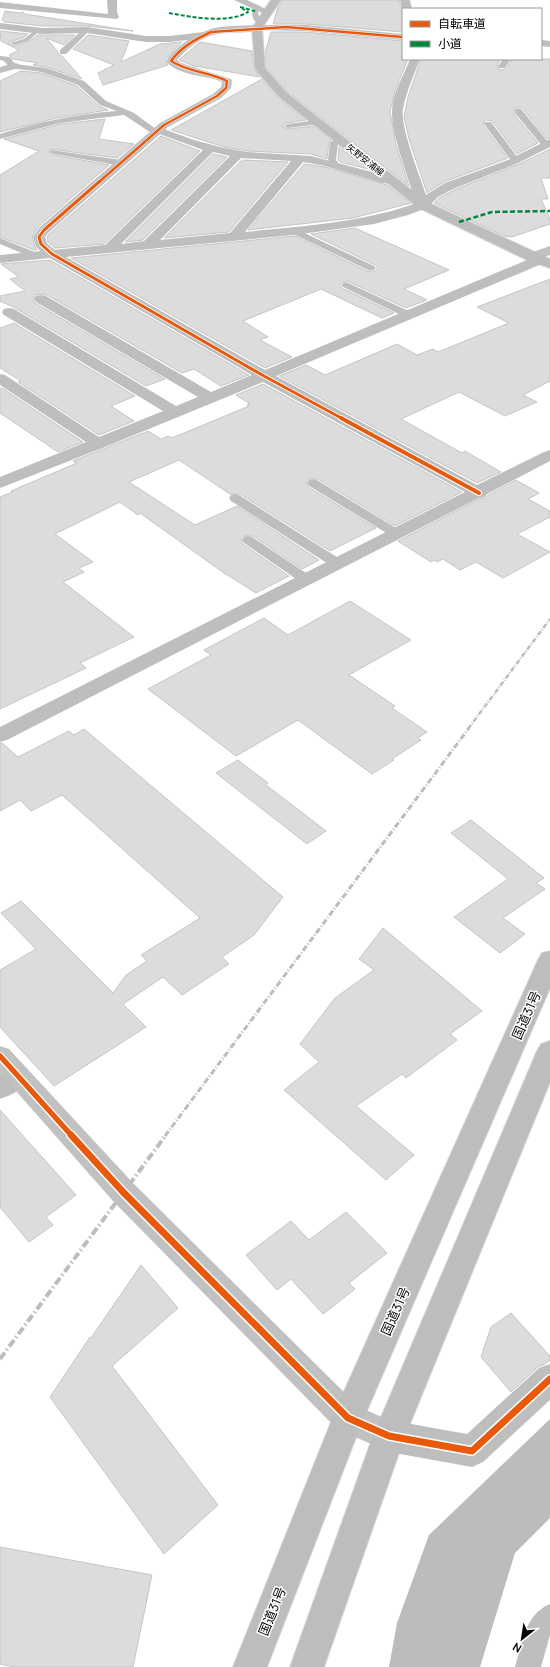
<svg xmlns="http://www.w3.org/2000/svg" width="550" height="1667" font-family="Manrope,'Noto Sans JP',sans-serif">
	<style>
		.water { fill: #bcbcbc }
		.building { fill: #dcdcdc; stroke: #c5c5c5 }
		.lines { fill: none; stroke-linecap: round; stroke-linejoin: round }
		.primary-casing { stroke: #dbdbdb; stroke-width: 2 }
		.highway-casing { stroke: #dbdbdb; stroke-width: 2 }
		.lane { fill: #bebebe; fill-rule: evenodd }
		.street { fill: #bebebe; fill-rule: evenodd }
		.secondary { fill: #c1c1c1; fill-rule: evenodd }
		.primary { fill: #bdbdbd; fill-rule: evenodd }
		.highway { fill: #bdbdbd; fill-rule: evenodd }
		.rail-far2 { stroke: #bdbdbd; stroke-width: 2.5; stroke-dasharray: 5 1.5 1 1.5; stroke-linecap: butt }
		.rail-far1 { stroke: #bdbdbd; stroke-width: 3; stroke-dasharray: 6 2 1 2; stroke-linecap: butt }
		.rail { stroke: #bdbdbd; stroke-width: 4; stroke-dasharray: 8 3 1.5 3; stroke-linecap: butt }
		.quiet-far1 { stroke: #00873e; stroke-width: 2; stroke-dasharray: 4 2; stroke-linecap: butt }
		.quiet { stroke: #00873e; stroke-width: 2.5; stroke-dasharray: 5 2.5; stroke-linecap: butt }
		.cycleway-far4-casing { stroke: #fff; stroke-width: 3.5 }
		.cycleway-far3-casing { stroke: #fff; stroke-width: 4.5 }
		.cycleway-far2-casing { stroke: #fff; stroke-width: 6 }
		.cycleway-far1-casing { stroke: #fff; stroke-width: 8 }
		.cycleway-casing { stroke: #fff; stroke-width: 10 }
		.cycleway-far4 { stroke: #e8590c; stroke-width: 2.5 }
		.cycleway-far3 { stroke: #e8590c; stroke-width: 3 }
		.cycleway-far2 { stroke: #e8590c; stroke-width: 4 }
		.cycleway-far1 { stroke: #e8590c; stroke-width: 5.5 }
		.cycleway { stroke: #e8590c; stroke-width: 7 }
		.labels { text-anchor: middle; stroke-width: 3; stroke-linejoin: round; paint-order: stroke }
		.far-street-label { font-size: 9px; fill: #000; stroke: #fff }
		.near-street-label { font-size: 13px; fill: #000; stroke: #fff }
	</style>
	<rect width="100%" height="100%" fill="#fff"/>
	<!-- water -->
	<path class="water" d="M550 1419V1518L515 1553 480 1667H389L397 1623 429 1535Z"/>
	<!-- building -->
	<path class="building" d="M282 0H399L403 11V32L305 24H273L278 7Z
		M5 11 20 13 23 12 25 14 133 31 87 26H42L5 22 2 20Z
		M0 31 28 34 23 38 9 42V44L14 46 28 42 38 35H75L64 45 46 38 58 52 59 55 62 56 82 79 46 67 33 65 38 63 13 59 9 55 19 50 1 41Z
		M271 32H305L403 41V59H408L395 91 390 111 396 145 409 186 288 92 266 67 265 53Z
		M88 35 129 41 121 62 160 44 182 42 165 60 168 65 103 85 98 73 114 65 73 49Z
		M200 42 252 51 254 69 260 77 194 66 179 60Z
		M421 59H501L497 65 499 70 506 69 512 59H550V138L547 139 522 108H514V114L538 143 517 154 492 121 485 120 483 125 508 158 444 182 427 193 409 139 404 117 408 97Z
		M21 71 42 73 77 86 99 106 108 110 57 118 0 132V81Z
		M262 79 278 98 306 120 287 123 283 125V127L288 129 314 126 331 140 329 142 327 159 311 154 247 151 224 147 171 130Z
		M105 119 99 139 134 144 117 158 50 149 49 152 54 155 109 165 39 226 32 237 35 247 37 250H34L0 237V175L39 151 4 139 60 124Z
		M161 136 200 151 104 244 55 248 48 242 47 237 49 234Z
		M339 147 368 169 340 162 338 160Z
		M550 149V178H541L548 199H541L550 219V224L512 237 504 236 434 203 439 198 454 190 519 164Z
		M213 154 227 157 143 240 125 242Z
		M242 160 288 162 229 232 164 238Z
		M304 164 325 167 387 185 411 203 353 218 248 230Z
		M355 228 449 270 404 289 427 300 406 308 347 281 340 284V286L342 288 394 313 382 318 321 289 243 321 268 337 260 340 292 357 265 368 71 258 295 236 367 271H375L378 268 375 265 311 234Z
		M50 260 249 375 221 386 194 369 182 373 47 295 41 294 35 295 33 300 35 303 165 379 146 386 15 308 0 301V296L25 291 10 279 19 277 1 264Z
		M550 279V381L523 395 537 402 505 416 459 392 401 419 462 453 465 451 501 472 477 483 279 376 306 365 325 375 397 344 417 355 433 349 438 352 509 323 477 307Z
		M14 323 135 396 111 406 134 421 99 435 18 382 21 381 0 368V328Z
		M263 384 462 492 395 526 318 479H309L306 482 308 487 376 528 330 551 240 494H230L179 460 129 482 195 525 237 506 319 560 302 569 253 536H244L241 539 243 544 289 576 256 593 224 573 140 513 138 515 120 502 55 534 93 562 79 568 84 572 63 582 134 637 80 663 86 668 0 709V497L13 492 11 491 77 463 73 461 148 431 161 439 168 436 172 438 249 406 247 405 250 404 236 395Z
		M2 388 83 442 58 452 0 413V389Z
		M516 480 539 493 528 499 550 511V517L517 534 550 552 503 578 476 562 460 570 443 559 437 562 434 560 431 562 398 541 479 499 485 498 488 495Z
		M350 601 411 640 349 675 395 706 392 708 427 732 418 738 421 740 392 759 394 760 372 774 298 720 236 756 148 689 211 655 204 650 264 618 288 635Z
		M84 729 283 897 254 935 222 957 229 964 182 995 163 977 123 1004 146 1027 54 1086 0 1027V970L36 949 1 913 21 901 113 993 126 975 147 961 141 955 200 918 62 795 31 811 20 800 0 811V743H2L18 757 69 731 74 735Z
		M238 760 268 783 266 785 326 831 307 844 216 773Z
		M471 820 544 878 536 883 545 889 503 918 525 934 500 953 454 917 508 879 451 833Z
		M383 928 482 1011 450 1034 457 1040 406 1078 402 1074 356 1106 414 1155 386 1180 284 1090 319 1062 300 1044 335 998 374 970 359 959Z
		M0 1110 76 1195 46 1217 53 1225 29 1242 0 1207Z
		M346 1212 387 1253 349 1283 355 1289 323 1314 291 1279 277 1290 246 1255 291 1221 309 1240Z
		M141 1265 178 1308 112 1366 218 1505 164 1554 50 1397 90 1337 91 1338Z
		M511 1313 550 1356V1360L545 1364 538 1367 511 1392 481 1357 491 1327Z
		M0 1547 152 1575 133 1667H14L0 1664Z"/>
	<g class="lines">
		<defs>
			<path id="primary" d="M271 0H281L262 28 265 68 287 93 427 202 550 259V268L527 260 419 208 279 97 255 69 252 28Z"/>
			<path id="highway" d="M550 951V988L362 1422 267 1667H233L337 1407 538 960 542 953Z
				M550 1041V1082L405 1436 324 1667H290L373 1436 537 1051 541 1044Z"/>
		</defs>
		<!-- primary casing -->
		<use href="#primary" class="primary-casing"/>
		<!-- highway casing -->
		<use href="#highway" class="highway-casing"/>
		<!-- lane -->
		<path class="lane" d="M255 9 258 11 259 18 263 23 262 24H258L253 19 252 11Z
			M87 28 89 29V31L66 54H60V50L78 34Z
			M37 29 40 31 28 41 14 45 10 43 24 39Z
			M0 56 10 57 15 64 46 68 84 81 106 101 134 113 160 132 156 134H153L124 115 60 123 0 139V134C38 122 77 114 117 111L100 105 78 85 42 72 10 68 4 61 0 60Z
			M503 59H511L505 68H499L498 66Z
			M515 109H521L549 143V147H543L515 113Z
			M317 120 321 122 320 124 288 128 284 126 288 124Z
			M485 122H491L519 159 520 161 519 163H513L484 124Z
			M339 138 343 140 338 143 336 160 341 166 337 169 334 168 328 160 330 142Z
			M51 150 121 160 125 163 121 166 54 154 50 152Z
			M294 228 374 266 376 268 374 270H368L291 233 289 231Z
			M0 238 37 253 39 255 34 258 31 257 0 244Z
			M346 282 413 313 414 315 413 317H405L343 287 341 285Z
			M313 479 317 480 401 531 403 534 401 537H393L309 486 307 483 309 480Z
			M235 494 239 495 343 561 344 564 343 567H333L231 501 229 498 231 495Z
			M248 536 252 537 312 577 314 580 312 583H302L244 543 242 540 244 537Z
			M550 1604V1635L541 1667H515C522 1644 525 1614 550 1604Z"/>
		<!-- street -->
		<path class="street" d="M107 0H117V12L119 17 117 19 0 8V2L108 14Z
			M234 0H247L272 12 267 15 264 14Z
			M400 0H410L412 9 403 10Z
			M0 23 42 28 87 27 146 36H170L204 32 209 35 204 38 170 42H146L87 33 42 34 0 29Z
			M257 25H305L403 34V40L305 31 254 30 252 28Z
			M541 40 550 41V47L541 46Z
			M410 59H420C414 75 406 92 403 109 400 127 420 176 426 195L445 183 508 160 550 139V147L516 164 453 189 438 197 427 208 408 215 374 224 294 235 66 257 265 370 534 257H544L546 260 544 263 276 376 477 485 544 452 550 450V461L487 494 485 497 479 498 7 740 0 742V727L465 492 263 382 105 447 0 488V477L86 442 0 385V374L5 375 99 437 163 411 4 315 2 312 4 309 9 308 14 309 176 406 198 397 36 302 34 299 36 296 41 295 46 296 211 392 252 375 50 258 0 263V255L105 245 203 150 154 132 152 130 158 127 194 140 224 148 247 152 311 156 395 178 397 181 395 184 382 183 325 166 303 162 245 232C302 226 362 223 416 203 409 179 391 135 392 111 392 94 404 75 410 59ZM213 152 230 156 144 241 121 244ZM241 158 291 161 230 233 160 240Z
			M15 63 19 64 20 66 19 68 0 73V67Z
			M18 1065 27 1068 31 1076C25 1088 12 1095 0 1099V1074L9 1068Z
			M550 1364V1400L483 1462 472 1467 389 1452 378 1447 373 1436 378 1425 389 1420 467 1434 539 1368Z"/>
		<!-- secondary -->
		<path class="secondary" d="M257 25 260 26 262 28 260 30C245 34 228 31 213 35 200 38 185 50 177 60L181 63 231 79 232 81 231 88 221 98 168 127 48 233 45 237 47 243 59 254 57 257H47L36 247 33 237 40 227 160 123 213 94 221 87 222 82 217 80C201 75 177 75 166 61 176 47 192 35 208 30 221 25 243 26 257 25Z
			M550 246V255L532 261 527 260 525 257 527 254Z
			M0 1046 9 1049 133 1183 359 1407 400 1425 405 1436 400 1447 389 1452 337 1429 113 1201 0 1073Z"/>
		<!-- primary -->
		<use href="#primary" class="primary"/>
		<!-- highway -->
		<use href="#highway" class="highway"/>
		<!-- rail-far2 -->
		<path class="rail-far2" d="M468 729 550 619"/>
		<!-- rail-far1 -->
		<path class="rail-far1" d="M165 1136 469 728"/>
		<!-- rail -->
		<path class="rail" d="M0 1359 166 1135"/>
		<!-- quiet-far1 -->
		<path class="quiet-far1" d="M169 13C190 17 229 24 248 12L240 7 255 11"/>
		<!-- quiet -->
		<path class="quiet" d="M459 222 492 212 550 211"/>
		<defs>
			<path id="cycleway-far4" d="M99 182 164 125 217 96 226 88 227 81C209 72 188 72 171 61 181 47 196 39 211 32L286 27 403 37"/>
			<path id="cycleway-far3" d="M100 181 44 230 39 237 41 244 52 254 264 376 343 419"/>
			<path id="cycleway-far2" d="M341 418 479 493"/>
			<path id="cycleway-far1" d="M0 1056 72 1136"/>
			<path id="cycleway" d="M71 1135 123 1192 348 1418 389 1436 472 1451 550 1379"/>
		</defs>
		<!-- cycleway-far4 casing -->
		<use href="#cycleway-far4" class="cycleway-far4-casing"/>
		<!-- cycleway-far3 casing -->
		<use href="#cycleway-far3" class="cycleway-far3-casing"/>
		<!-- cycleway-far2 casing -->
		<use href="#cycleway-far2" class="cycleway-far2-casing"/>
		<!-- cycleway-far1 casing -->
		<use href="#cycleway-far1" class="cycleway-far1-casing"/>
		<!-- cycleway casing -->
		<use href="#cycleway" class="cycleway-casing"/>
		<!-- cycleway-far4 -->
		<use href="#cycleway-far4" class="cycleway-far4"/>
		<!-- cycleway-far3 -->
		<use href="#cycleway-far3" class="cycleway-far3"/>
		<!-- cycleway-far2 -->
		<use href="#cycleway-far2" class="cycleway-far2"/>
		<!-- cycleway-far1 -->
		<use href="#cycleway-far1" class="cycleway-far1"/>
		<!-- cycleway -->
		<use href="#cycleway" class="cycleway"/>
	</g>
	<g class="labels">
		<!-- far-street labels -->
		<g class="far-street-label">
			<text transform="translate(365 160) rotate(38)" y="3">矢野安浦線</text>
		</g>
		<!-- near-street labels -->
		<g class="near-street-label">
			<text transform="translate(526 1015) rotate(-66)" y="5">国道31号</text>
			<text transform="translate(395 1311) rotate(-66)" y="5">国道31号</text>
			<text transform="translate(272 1611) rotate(-68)" y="5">国道31号</text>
		</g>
	</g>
	<!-- legend -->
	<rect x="402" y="8" width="140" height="52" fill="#ffffff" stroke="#999999"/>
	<rect x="410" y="21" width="20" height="6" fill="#e8590c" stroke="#999999"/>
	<text x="438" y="28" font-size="12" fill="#000000">自転車道</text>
	<rect x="410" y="41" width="20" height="6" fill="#00873e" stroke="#999999"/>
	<text x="438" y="48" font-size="12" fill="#000000">小道</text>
	<!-- north arrow -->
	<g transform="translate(522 1639) rotate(210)" stroke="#ffffff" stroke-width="3" paint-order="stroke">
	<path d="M0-3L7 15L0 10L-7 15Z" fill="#000000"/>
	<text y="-6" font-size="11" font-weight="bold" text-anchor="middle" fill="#000000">N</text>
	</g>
</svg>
